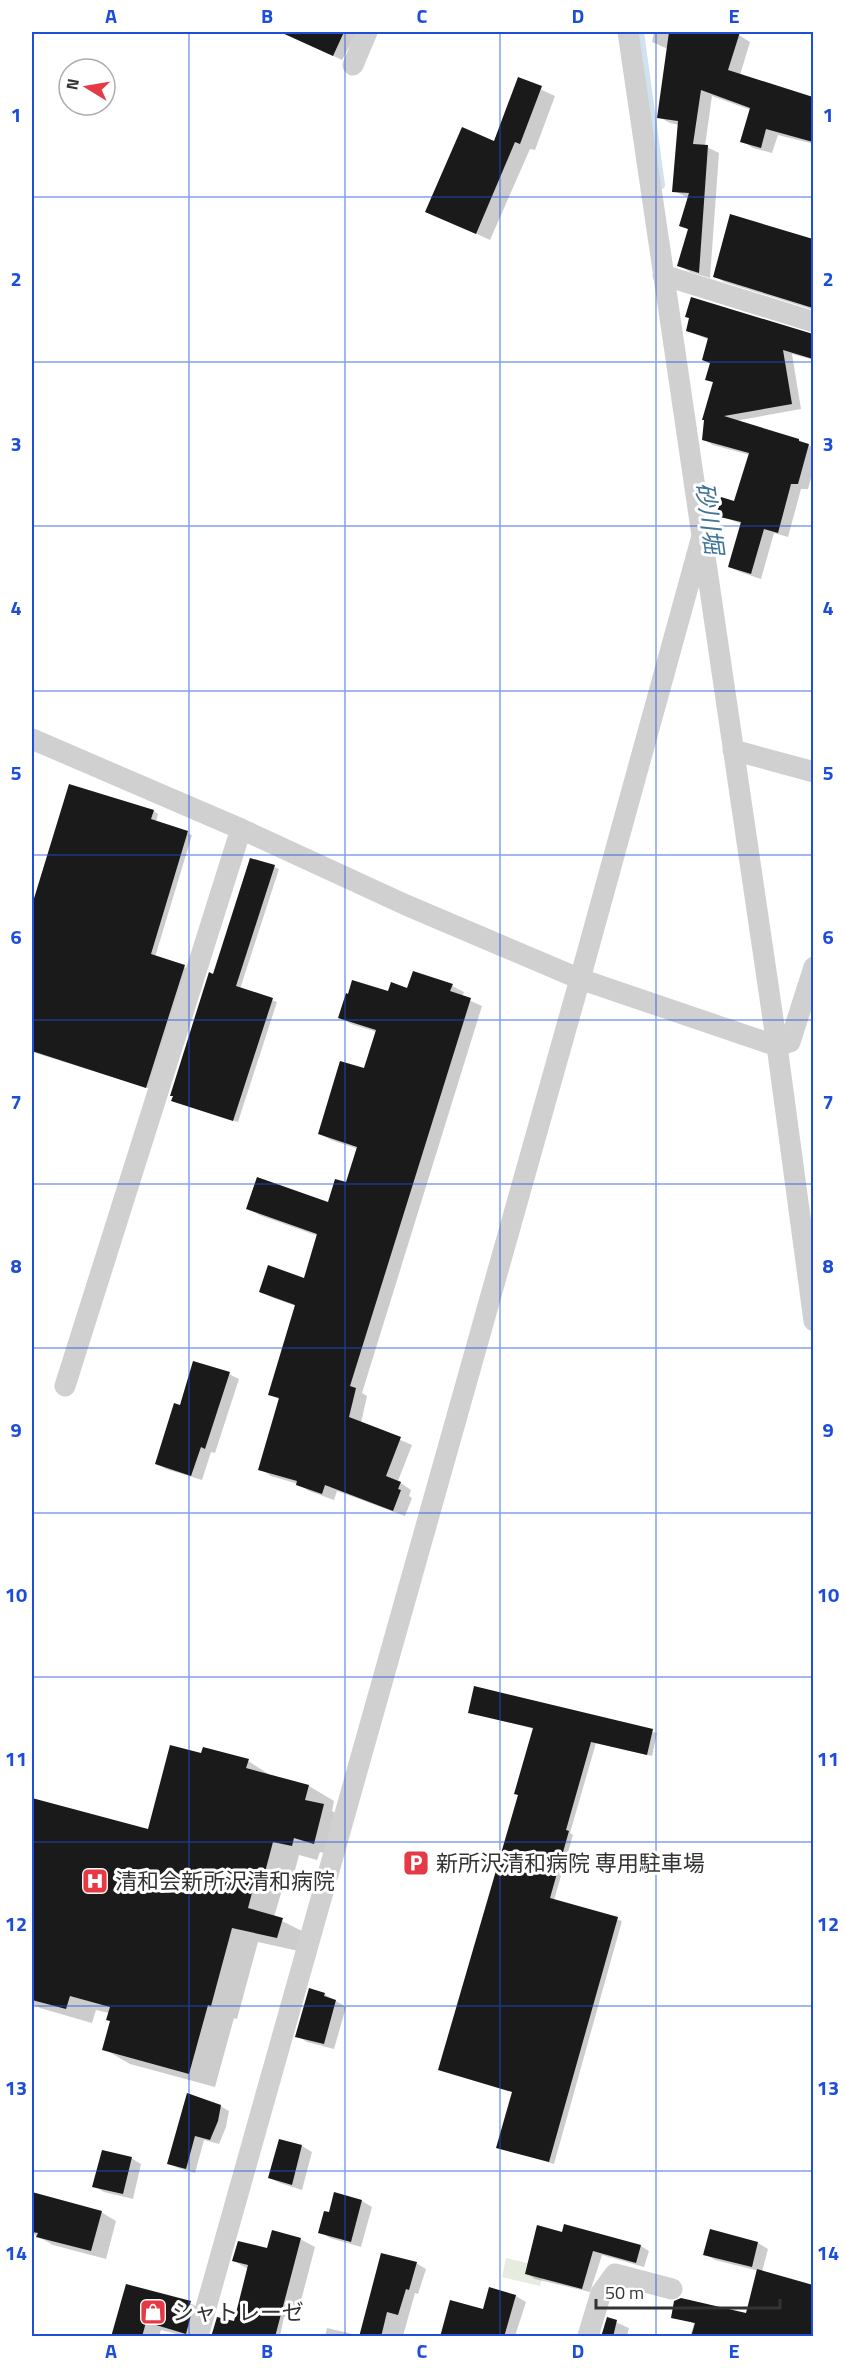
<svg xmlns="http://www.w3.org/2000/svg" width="845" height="2368" font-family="'Titillium Web','Noto Sans JP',sans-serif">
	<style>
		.green { fill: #e6ecdf }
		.shadow { fill: #0003 }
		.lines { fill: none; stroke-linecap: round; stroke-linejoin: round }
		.stream { stroke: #cfe2ee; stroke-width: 8 }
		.building { fill: #1a1a1a }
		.minor { stroke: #d0d0d0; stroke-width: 21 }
		.grid { fill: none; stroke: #1d4ed8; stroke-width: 1.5; stroke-opacity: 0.55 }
		.labels { text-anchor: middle; stroke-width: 6; stroke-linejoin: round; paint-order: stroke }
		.poi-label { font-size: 22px; fill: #333; stroke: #fff; text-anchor: start }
		.water-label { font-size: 24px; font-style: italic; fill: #3f7597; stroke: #fff }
		.neatline { fill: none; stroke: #1d4ed8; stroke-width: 2 }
		.grid-label { font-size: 20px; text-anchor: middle; font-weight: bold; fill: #1d4ed8 }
	</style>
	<rect width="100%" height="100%" fill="#fff"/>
	<!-- green -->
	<path class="green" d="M506 2258 545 2267 540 2286 502 2277Z"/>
	<!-- shadow -->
	<path class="shadow" d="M282 32H357L342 60Z
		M654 32H726L739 35 750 42 740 75 814 98V144L778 135 772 153 753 148 742 141 751 110 712 96 705 146 719 153 710 278 690 272 678 265 689 230 681 225 689 198 674 191 679 125 670 123 659 117 668 49 652 42Z
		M518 79 555 96 535 150 530 149 490 240 427 211 494 143Z
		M731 215 814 240V310L724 282 714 276Z
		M687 330 814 335V360L792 354 801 409 735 421 799 440 814 448V467L808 489H801L788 537 774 533 761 579 740 572 730 567 742 524 718 515 735 502 750 455 713 445 703 439 714 383 707 379 711 364 703 359 709 340Z
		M70 786 154 811 158 814 156 822 192 835 155 957 189 969 151 1089 32 1052V911Z
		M274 867 279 869 240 989 277 1002 238 1122 173 1101 214 976Z
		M452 986 464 992 462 997 482 1006 362 1393 367 1396 361 1423 412 1445 398 1481 411 1490 409 1496 412 1498 405 1516 337 1491 334 1500 309 1491 298 1484 271 1476 260 1469 280 1400 269 1394 296 1306 273 1298 261 1292 304 1280 318 1236 259 1215 248 1208 329 1204 347 1184 358 1149 331 1140 319 1133 365 1070 377 1032 351 1024 340 1018 389 993Z
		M229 1374 239 1379 215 1453 211 1452 202 1480 166 1469 156 1463 180 1407Z
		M475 1688 657 1733 652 1756 596 1743 570 1833 573 1835 554 1900 622 1921 554 2164 498 2147 514 2092 520 1795 534 1729 470 1712Z
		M202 1755 248 1761 273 1777 309 1786 334 1801 332 1811 349 1821 339 1857 320 1852 317 1860 299 1855 291 1885 284 1883 274 1917 308 1934 303 1952 258 1942 237 2019 234 2018 215 2087 130 2064 104 2049 112 2021 109 2013 96 2010 92 2023 40 2008 32 2004V1799L149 1831Z
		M324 1994 346 2007 334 2049 307 2042 297 2036Z
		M220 2106 229 2111 226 2127 219 2144 204 2140 195 2173 178 2168 169 2163Z
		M302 2146 312 2152 302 2190 280 2183 270 2178Z
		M131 2158 141 2164 133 2199 104 2192 94 2186Z
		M32 2194 101 2212 116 2221 106 2259 53 2245 32 2233Z
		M335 2194 362 2201 372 2207 361 2247 330 2238 320 2232 330 2214Z
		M563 2233 641 2246 649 2251 644 2267 602 2255 590 2292 535 2279 527 2274Z
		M300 2239 315 2247 296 2320 284 2317 280 2336H212L235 2323 248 2269 234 2261Z
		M758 2243 768 2249 762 2272 814 2286V2336H690L694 2324 688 2320 747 2315 759 2271 715 2260 705 2254Z
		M416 2263 426 2269 418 2294 415 2293 403 2336H325L327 2328 361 2336Z
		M490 2289 516 2296 526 2302 515 2336H441L484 2311Z
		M190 2303 205 2311 202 2336H185L161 2330 159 2336H113Z
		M608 2319 629 2328 627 2336H603Z"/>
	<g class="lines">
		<!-- stream -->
		<path class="stream" d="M640 32 661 185"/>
	</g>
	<!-- building -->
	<path class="building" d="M280 32H344L333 56Z
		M669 32H740L728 70 813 97V142L766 129 761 148 740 142 750 108 701 90 693 144 708 145 699 273 677 266 688 229 679 226 689 193 672 192 678 121 657 118Z
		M518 77 542 86 520 144 515 142 476 234 425 212 462 127 494 141Z
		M730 214 813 239V308L713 277Z
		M691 297 813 334V359L783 350 792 404 724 416 799 439V441L809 444 798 484H791L778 533 764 529 751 574 728 567 741 522 716 516 721 497 734 501 749 453 702 440 704 420H702L713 382 705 380 710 363 702 360 708 338 686 331 689 318 685 317Z
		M69 784 154 810 151 819 188 831 151 954 185 965 146 1088 32 1051V905Z
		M250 858 275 865 236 986 273 998 233 1121 171 1101 173 1096H170L209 972 213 974Z
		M413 971 453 984 450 991 471 998 350 1386 356 1388 349 1417 401 1437 386 1476 401 1482 398 1489 401 1490 393 1511 325 1485 322 1494 296 1485 297 1481 258 1470 279 1398 268 1395 295 1305 259 1292 268 1265 304 1278 317 1234 246 1209 257 1177 328 1202 335 1179 346 1182 357 1147 318 1134 340 1061 364 1068 376 1030 338 1018 346 993 348 994 352 980 388 991 391 982 407 988Z
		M193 1361 230 1372 205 1449 201 1447 191 1476 155 1464 174 1403 180 1405Z
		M474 1686 653 1729 647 1755 591 1742 566 1830 569 1831 550 1898 618 1917 549 2162 496 2148 512 2092 438 2070 518 1795 514 1794 533 1728 468 1713Z
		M170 1745 201 1753 203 1747 249 1759 246 1768 309 1785 305 1800 324 1804 314 1844 294 1838 292 1846 273 1842 265 1872 258 1870 248 1908 283 1918 277 1938 232 1928 211 2006 208 2005 189 2074 102 2050 110 2021 106 2020 110 2007 70 1996 66 2009 32 2000V1798L148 1829Z
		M309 1988 325 1993 324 1996 336 2000 324 2044 295 2037Z
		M187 2093 221 2105 218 2121 210 2140 195 2136 186 2169 167 2164Z
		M279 2139 302 2145 292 2185 268 2178Z
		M102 2150 132 2157 123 2194 92 2187Z
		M32 2192 102 2211 91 2251 36 2237 38 2233 32 2232Z
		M334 2192 362 2200 351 2242 318 2233 324 2211 329 2212Z
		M564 2224 641 2245 636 2263 593 2251 582 2289 525 2274 537 2225 562 2232Z
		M710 2229 758 2242 752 2267 703 2255Z
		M272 2230 301 2238 275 2337H211L217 2317 234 2321 248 2265 232 2261 238 2241 267 2248Z
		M381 2253 417 2262 409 2290 406 2289 398 2315 387 2312 381 2337H359Z
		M757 2269 813 2285V2337H691L695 2323 671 2318 674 2301 681 2298 746 2313Z
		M126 2284 191 2301 188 2310 192 2311 186 2334 146 2322 142 2337H111Z
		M489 2287 516 2295 504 2337H440L450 2300 483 2309Z
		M607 2317 617 2320 613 2337H601Z"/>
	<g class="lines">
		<!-- minor -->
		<path class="minor" d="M628 32 777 1046 814 1321
			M353 65 367 32
			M663 275 814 322
			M32 739 241 829 406 905 580 979 777 1046 790 1042 814 967
			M733 750 814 772
			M65 1386 241 829
			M198 2336 580 979 702 536
			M588 2336 601 2293 615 2274 672 2289"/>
	</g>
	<!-- grid -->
	<path class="grid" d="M189 32V2336M345 32V2336M500 32V2336M656 32V2336M32 197H814M32 362H814M32 526H814M32 691H814M32 855H814M32 1020H814M32 1184H814M32 1348H814M32 1513H814M32 1677H814M32 1842H814M32 2006H814M32 2171H814"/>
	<!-- icons -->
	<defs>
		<symbol id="parking-square" viewBox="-11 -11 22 22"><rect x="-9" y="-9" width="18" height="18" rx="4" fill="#e63946" stroke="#fff"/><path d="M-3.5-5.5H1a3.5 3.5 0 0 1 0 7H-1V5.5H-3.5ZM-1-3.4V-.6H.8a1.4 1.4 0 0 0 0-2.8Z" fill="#fff"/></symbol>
		<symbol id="hospital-square" viewBox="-11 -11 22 22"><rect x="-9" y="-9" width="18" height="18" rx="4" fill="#e63946" stroke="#fff"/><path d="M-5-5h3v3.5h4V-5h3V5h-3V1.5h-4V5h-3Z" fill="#fff"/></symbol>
		<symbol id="shop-square" viewBox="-11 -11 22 22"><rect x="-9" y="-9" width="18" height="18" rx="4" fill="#e63946" stroke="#fff"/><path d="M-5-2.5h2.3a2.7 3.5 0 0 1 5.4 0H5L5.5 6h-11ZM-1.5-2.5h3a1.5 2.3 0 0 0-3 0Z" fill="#fff"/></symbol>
	</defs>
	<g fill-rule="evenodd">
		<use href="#parking-square" x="401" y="1848" width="30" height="30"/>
		<use href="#hospital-square" x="80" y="1866" width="30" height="30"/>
		<use href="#shop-square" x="138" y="2297" width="30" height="30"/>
	</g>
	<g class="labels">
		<!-- poi labels -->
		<g class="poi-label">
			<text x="436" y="1871">新所沢清和病院 専用駐車場</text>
			<text x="115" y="1889">清和会新所沢清和病院</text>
			<text x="172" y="2320">シャトレーゼ</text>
		</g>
		<!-- water labels -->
		<g class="water-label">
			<text transform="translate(709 518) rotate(82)" y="8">砂川堀</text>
		</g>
	</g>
	<!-- border -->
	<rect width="845" height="2368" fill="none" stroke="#ffffff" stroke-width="66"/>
	<!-- north arrow -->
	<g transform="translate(87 87) rotate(281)"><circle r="28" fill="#ffffff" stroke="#adadad" stroke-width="1.5"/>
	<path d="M0-4.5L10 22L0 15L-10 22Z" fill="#e63946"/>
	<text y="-9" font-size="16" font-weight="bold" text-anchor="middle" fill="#333333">N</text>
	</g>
	<!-- scale -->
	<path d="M596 2299v9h184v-9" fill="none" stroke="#333333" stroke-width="3"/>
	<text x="605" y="2299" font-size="18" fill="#333333" stroke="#ffffff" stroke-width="4.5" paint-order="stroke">50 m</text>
	<rect x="33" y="33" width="779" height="2302" class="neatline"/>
	<g class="grid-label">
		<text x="111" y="23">A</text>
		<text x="267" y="23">B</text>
		<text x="422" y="23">C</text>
		<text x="578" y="23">D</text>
		<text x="734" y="23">E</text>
		<text x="16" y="122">1</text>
		<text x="828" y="122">1</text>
		<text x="16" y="286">2</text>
		<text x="828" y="286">2</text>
		<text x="16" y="451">3</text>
		<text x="828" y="451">3</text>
		<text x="16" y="615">4</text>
		<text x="828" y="615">4</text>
		<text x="16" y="780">5</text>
		<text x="828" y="780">5</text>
		<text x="16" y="944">6</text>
		<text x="828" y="944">6</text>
		<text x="16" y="1109">7</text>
		<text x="828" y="1109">7</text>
		<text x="16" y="1273">8</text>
		<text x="828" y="1273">8</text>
		<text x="16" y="1437">9</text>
		<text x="828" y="1437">9</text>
		<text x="16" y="1602">10</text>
		<text x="828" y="1602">10</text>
		<text x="16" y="1766">11</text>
		<text x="828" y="1766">11</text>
		<text x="16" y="1931">12</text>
		<text x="828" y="1931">12</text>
		<text x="16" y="2095">13</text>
		<text x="828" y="2095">13</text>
		<text x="16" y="2260">14</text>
		<text x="828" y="2260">14</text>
		<text x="111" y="2358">A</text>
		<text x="267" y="2358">B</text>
		<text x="422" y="2358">C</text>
		<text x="578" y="2358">D</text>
		<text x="734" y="2358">E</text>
	</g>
</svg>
